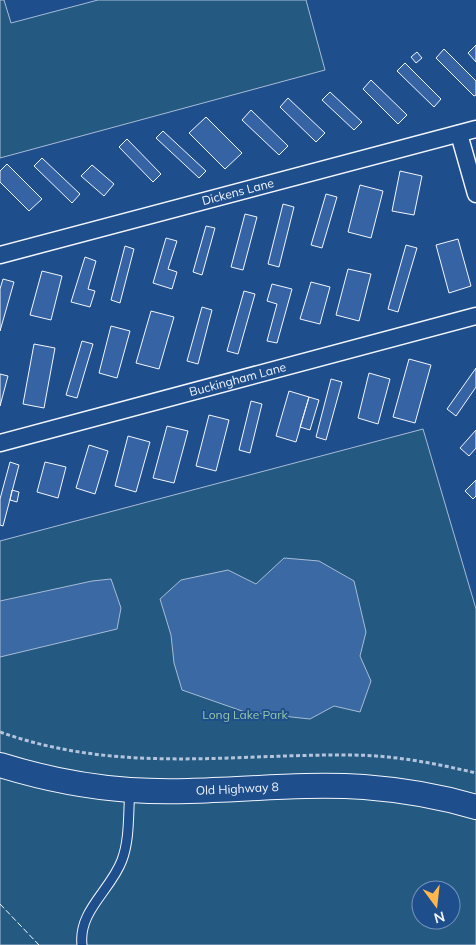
<svg xmlns="http://www.w3.org/2000/svg" width="476" height="945" font-family="Mulish,sans-serif">
	<style>
		.green { fill: #245a82; stroke: #a8bbd7; fill-rule: evenodd }
		.water { fill: #3b69a3; stroke: #a8bbd7 }
		.building { fill: #3563a3; stroke: #f2f6ff }
		.lines { fill: none; stroke-linecap: round; stroke-linejoin: round }
		.lane-casing { stroke: #f2f6ff; stroke-width: 11 }
		.street-casing { stroke: #f2f6ff; stroke-width: 19 }
		.secondary-casing { stroke: #f2f6ff; stroke-width: 26 }
		.path { stroke: #b3c4dc; stroke-width: 3; stroke-dasharray: 4 2.5; stroke-linecap: butt }
		.lane { stroke: #1f4e8c; stroke-width: 9 }
		.street { stroke: #1f4e8c; stroke-width: 16 }
		.secondary { stroke: #1f4e8c; stroke-width: 24 }
		.fence { stroke: #f2f6ff; stroke-width: 1; stroke-dasharray: 6 2.5; stroke-linecap: butt }
		.labels { text-anchor: middle; stroke-width: 4; stroke-linejoin: round; paint-order: stroke }
		.street-label { font-size: 12px; fill: #f2f6ff; stroke: #1f4e8c }
		.park-label { font-size: 12px; fill: #97c8a6; stroke: #1f4e8c }
	</style>
	<rect width="100%" height="100%" fill="#1f4e8c"/>
	<!-- green -->
	<path class="green" d="M0 0H4L11 23 98 0H306L325 70 0 158Z
		M423 429 476 609V945H0V541ZM421 890H451V920H421Z"/>
	<!-- water -->
	<path class="water" d="M284 558 319 561 354 581 366 632 360 656 371 681 360 712 334 706 310 719 245 712 182 690 174 663 171 635 160 599 181 580 228 570 256 584Z
		M111 579 121 608 117 629 0 657V601L92 581Z"/>
	<!-- building -->
	<path class="building" d="M476 45V62L468 53Z
		M444 49 476 81V95L474 96 436 58Z
		M417 52 422 58 416 63 411 57Z
		M405 63 441 99 434 107 397 71Z
		M371 80 407 115 398 124 363 89Z
		M330 92 362 122 354 130 322 100Z
		M288 98 325 133 316 142 280 107Z
		M251 110 288 146 279 155 242 120Z
		M206 117 242 153 225 169 189 133Z
		M163 131 206 171 199 178 156 138Z
		M127 139 161 174 153 182 119 147Z
		M42 158 80 194 72 203 34 166Z
		M7 164 42 199 29 211 0 182V171Z
		M92 165 114 184 104 196 81 176Z
		M400 171 422 176 414 215 392 211Z
		M360 185 383 191 371 238 348 232Z
		M326 194 337 197 322 248 311 245Z
		M283 204 294 207 279 267 268 264Z
		M245 214 257 217 243 270 231 267Z
		M206 226 215 228 202 275 193 272Z
		M166 238 177 241 168 269 177 272 172 289 153 283Z
		M458 239 471 286 449 293 436 245Z
		M406 245 417 248 398 312 388 309Z
		M125 246 134 249 120 303 111 300Z
		M85 257 96 261 88 289 95 291 90 307 71 302Z
		M348 269 371 274 359 321 336 315Z
		M42 271 62 276 51 320 30 315Z
		M3 279 14 282 0 331V289Z
		M311 282 330 287 320 324 300 319Z
		M272 284 292 289 277 343 267 341 277 304 267 301Z
		M244 291 255 294 238 354 227 351Z
		M202 307 212 310 198 364 187 361Z
		M151 311 174 317 159 369 136 363Z
		M111 326 130 331 117 378 99 373Z
		M82 341 93 344 77 398 66 395Z
		M34 344 55 348 44 408 23 404Z
		M409 359 431 365 415 423 393 417Z
		M476 368V387L456 416 447 409Z
		M369 373 390 379 378 424 358 418Z
		M0 374 8 376 0 406Z
		M331 379 342 382 326 440 316 437Z
		M289 391 309 397 296 442 276 436Z
		M309 397 319 400 310 430 300 427Z
		M251 401 262 404 250 453 239 450Z
		M209 415 229 420 216 471 196 466Z
		M167 426 188 431 174 483 153 478Z
		M476 430V448L469 456 460 448Z
		M128 436 150 442 136 492 115 486Z
		M89 445 108 451 95 494 76 488Z
		M10 462 19 465 3 526 0 525V499Z
		M45 462 66 467 58 498 37 492Z
		M476 480V496L473 499 465 491Z
		M12 490 19 492 17 502 10 500Z"/>
	<g class="lines">
		<defs>
			<path id="lane" d="M82 945C78 911 111 890 122 860 130 839 128 812 130 790"/>
			<g id="street">
				<path d="M459 134 476 194"/>
				<path id="s1" d="M0 255 476 129"/>
				<path id="s2" d="M0 443 476 316"/>
			</g>
			<g id="secondary">
				<path id="s3" d="M0 765C42 778 86 787 130 790 208 795 286 782 364 787 403 790 439 796 476 807"/>
			</g>
		</defs>
		<!-- lane casing -->
		<use href="#lane" class="lane-casing"/>
		<!-- street casing -->
		<use href="#street" class="street-casing"/>
		<!-- secondary casing -->
		<use href="#secondary" class="secondary-casing"/>
		<!-- path -->
		<path class="path" d="M0 732C118 774 228 754 349 755 392 755 434 763 476 773"/>
		<!-- lane -->
		<use href="#lane" class="lane"/>
		<!-- street -->
		<use href="#street" class="street"/>
		<!-- secondary -->
		<use href="#secondary" class="secondary"/>
		<!-- fence -->
		<path class="fence" d="M0 904 39 945"/>
	</g>
	<g class="labels">
		<!-- street labels -->
		<g class="street-label">
			<text dy="4" stroke="none"><textPath href="#s1" startOffset="246">Dickens Lane</textPath></text>
			<text dy="4" stroke="none"><textPath href="#s2" startOffset="246">Buckingham Lane</textPath></text>
			<text dy="4" stroke="none"><textPath href="#s3" startOffset="240">Old Highway 8</textPath></text>
		</g>
		<!-- park labels -->
		<g class="park-label">
			<text x="245" y="719">Long Lake Park</text>
		</g>
	</g>
	<!-- north arrow -->
	<g transform="translate(436 905) rotate(165)"><circle r="24" fill="#1f4e8c" stroke="#7391ba"/>
	<path d="M0-4L9 19L0 12L-9 19Z" fill="#ffb74d"/>
	<text y="-8" font-size="14" font-weight="bold" text-anchor="middle" fill="#f2f6ff">N</text>
	</g>
</svg>
